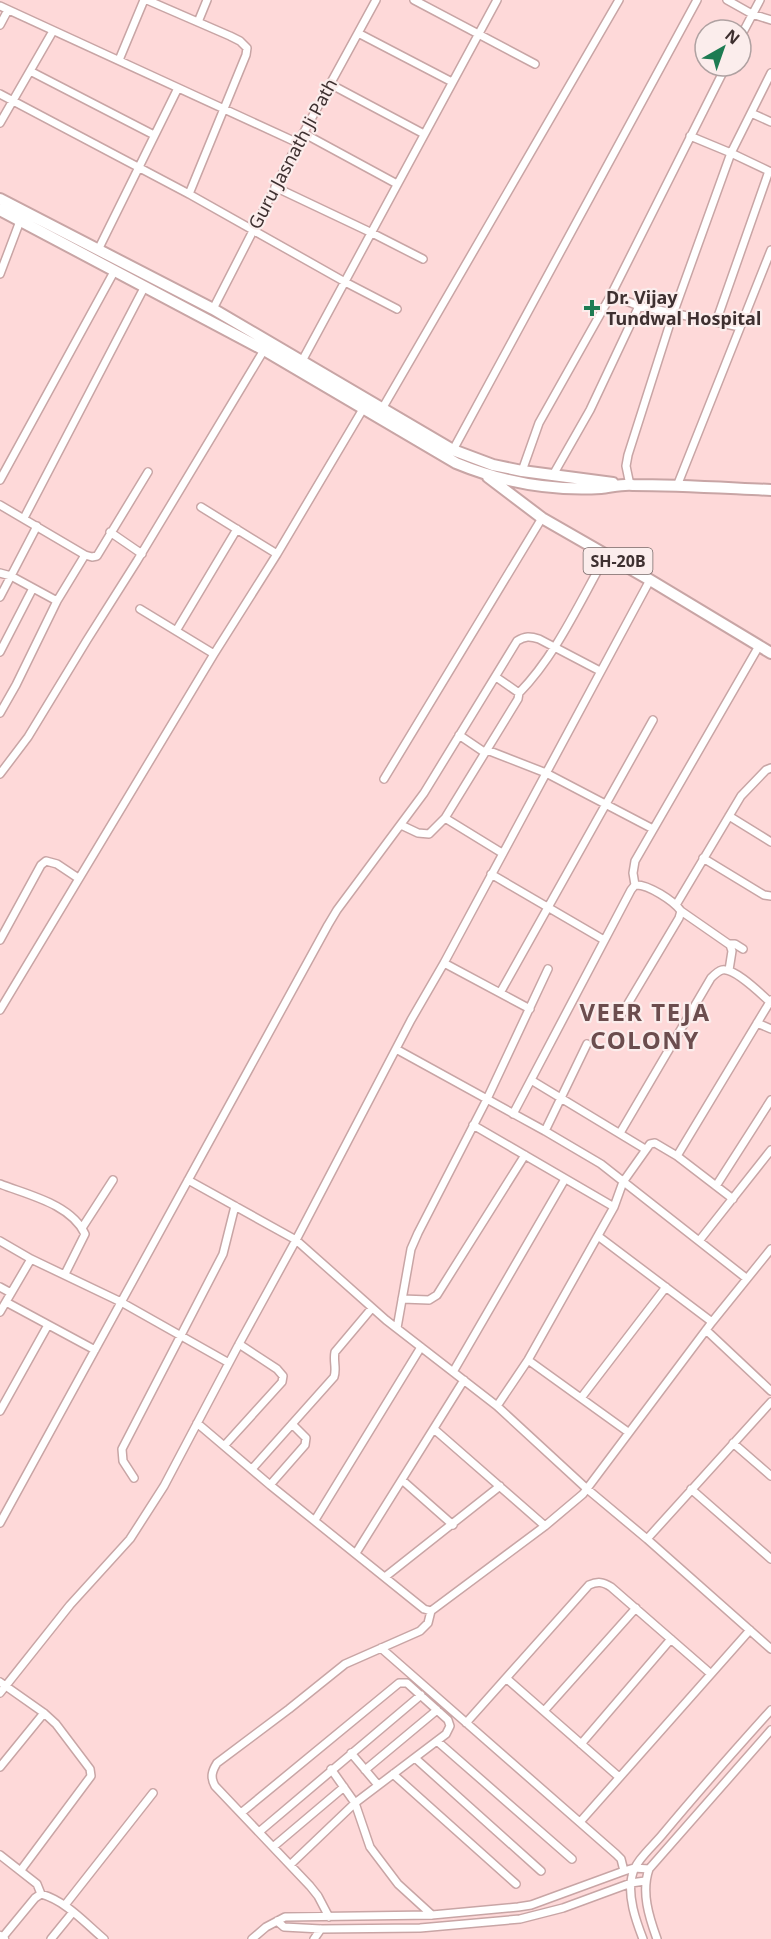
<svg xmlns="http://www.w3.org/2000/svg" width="771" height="1939" font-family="'Noto Sans',sans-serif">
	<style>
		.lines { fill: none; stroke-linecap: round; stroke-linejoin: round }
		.minor-casing { stroke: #c8a5a5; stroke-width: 10 }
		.tertiary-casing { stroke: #c8a5a5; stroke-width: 11 }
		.primary-casing { stroke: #c8a5a5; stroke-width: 14 }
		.minor { stroke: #fff; stroke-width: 7 }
		.tertiary { stroke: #fff; stroke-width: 8 }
		.primary { stroke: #fff; stroke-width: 10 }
		.poi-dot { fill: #1d7b52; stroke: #fbedec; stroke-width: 2 }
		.labels { text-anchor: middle; stroke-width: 4.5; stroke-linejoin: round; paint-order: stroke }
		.shield { fill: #fbedec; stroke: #776968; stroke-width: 1.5 }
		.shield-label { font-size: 16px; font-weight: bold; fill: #3e3030 }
		.street-label { font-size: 18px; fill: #3e3030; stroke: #fbedec }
		.poi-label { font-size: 18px; font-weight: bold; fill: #3e3030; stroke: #fbedec; text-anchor: start }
		.district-label { font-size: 24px; font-weight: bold; letter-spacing: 1.5px; fill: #6b4d4e; stroke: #fbedec }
	</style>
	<rect width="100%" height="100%" fill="#fed9d9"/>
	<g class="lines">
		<defs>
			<path id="minor" d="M147 0 230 36 240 41 247 48 246 55 189 194
				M414 0 535 64
				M727 0 752 14 771 20
				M0 6 298 143
				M198 22 207 0
				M0 25 8 10
				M358 33 452 82
				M741 36 760 0
				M119 60 144 0
				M30 71 154 135
				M330 84 424 134
				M0 94 189 194 345 282 397 309
				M751 113 771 122
				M0 123 53 31
				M303 133 397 184
				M690 136 731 153 771 172
				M275 187 372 233 423 259
				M98 250 178 88
				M0 274 20 221
				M611 295 639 306 740 327
				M213 309 298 143 376 0
				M716 322 769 171
				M302 361 497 0
				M382 409 619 0
				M453 450 697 0
				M522 471 539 423 611 295 726 66
				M553 475 590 410 639 306
				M0 480 115 270
				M630 485 626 466 628 455 673 314 731 153 771 73
				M677 486 771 250
				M0 505 85 555 92 557 97 556 148 472
				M201 507 277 554
				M24 518 145 286
				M110 532 142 554
				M0 573 11 576 57 601
				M0 597 37 526
				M140 609 214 654
				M176 631 237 529
				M0 652 33 588
				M519 693C557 654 580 601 607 554
				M0 713 16 685 57 601 85 555
				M459 735 484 752 487 750 546 773 653 829
				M0 774 28 737 87 640 137 561 264 350
				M384 779 542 518
				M729 816 771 842
				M445 818 502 853
				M401 825 418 833 429 834 445 818 518 699 519 693 496 677
				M703 858 764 895 771 896
				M491 874 604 940
				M635 885 633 873 635 861 759 646
				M676 905 741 796 766 770 771 768
				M681 911 730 945 732 951 729 970
				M0 940 41 865 46 861 57 864 78 878
				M729 944H735L743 949
				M444 963 530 1009
				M500 993 653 720
				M0 1010 214 654 277 554 363 409
				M757 1023 771 1029
				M396 1049 545 1131 601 1164 746 1278
				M531 1080 645 1149
				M513 1114 631 890 635 885C648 884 674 901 681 911L679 918 620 1017
				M473 1125 614 1207
				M545 1131 587 1044
				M620 1133 711 978C714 975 718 971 722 970 734 967 761 994 770 1002
				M677 1156 771 1000
				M188 1180 296 1240 386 1320 497 1406 586 1488 647 1539 771 1649
				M0 1184C28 1195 71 1204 85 1234L65 1274
				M716 1186 771 1100
				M82 1228 113 1180
				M598 1236 712 1322
				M0 1241 31 1259 121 1302 229 1363
				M699 1241 771 1150
				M0 1287 11 1293
				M402 1299 429 1300 437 1295 525 1155
				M6 1302 95 1350
				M0 1312 31 1259
				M397 1328 411 1249 418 1233 487 1099 548 969
				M706 1330 771 1391
				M528 1360 628 1432
				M453 1372 565 1179
				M581 1398 666 1287
				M497 1406 528 1360 614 1207 623 1182 650 1144 655 1143 677 1156 733 1199
				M0 1411 48 1325
				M197 1423 270 1485 424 1609 431 1611 545 1526 583 1494 712 1322 771 1249
				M434 1429 545 1526
				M733 1443 771 1476
				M224 1446 282 1382 283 1376 277 1369 239 1344
				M252 1469 334 1377C337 1369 333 1361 335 1352L372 1308
				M134 1478 123 1461 122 1449 223 1254 235 1206
				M402 1480 453 1525
				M270 1485 305 1445 306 1438 292 1424
				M691 1489 771 1559
				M315 1520 421 1347
				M0 1523 328 925 337 910 424 793 517 641C525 636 530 636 539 639L600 671
				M647 1539 771 1402
				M356 1553 464 1380
				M385 1577 500 1486
				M381 1648 616 1854 621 1859 624 1871
				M506 1678 619 1777
				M0 1682 44 1713 56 1724 90 1769 91 1776 21 1870
				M0 1693 70 1605 130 1539 164 1486 239 1344 296 1240 411 1020 444 963 650 580
				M544 1711 636 1608
				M466 1723 589 1585C598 1581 603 1582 611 1587L711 1674
				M437 1741 572 1859
				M581 1744 671 1639
				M351 1753 378 1785
				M415 1758 541 1871
				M0 1767 44 1713
				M331 1769 355 1803 370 1847 398 1884 432 1915
				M365 1770 437 1710
				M393 1774 516 1884
				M241 1813 399 1683H407L448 1720 450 1726 446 1734 355 1803 290 1865
				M580 1822 750 1630
				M259 1832 421 1695
				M273 1847 344 1787
				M0 1855 37 1884 41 1894
				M65 1905 153 1793
				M329 1917 318 1896 310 1886 215 1786C210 1777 212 1771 217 1763L289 1709 345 1664 420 1631 428 1623 431 1611
				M277 1921 284 1927 321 1929 420 1928 520 1919 563 1908 631 1883 645 1881
				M2 1938 35 1898 41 1894C66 1901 85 1923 104 1939
				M51 1939 73 1912
				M252 1939 266 1927 285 1917 432 1915 518 1907 531 1905 624 1871 634 1868 649 1869
				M314 1939 321 1929
				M643 1939C636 1921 627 1896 632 1876 635 1861 652 1847 662 1835 697 1793 734 1751 771 1710
				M657 1939C649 1917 641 1892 649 1869L771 1730"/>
			<path id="tertiary" d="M0 1936 4 1939"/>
			<path id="primary" d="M0 199 213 309 453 450 493 465 522 471 613 483
				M0 210 264 350 456 463C502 482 551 491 601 488 611 487 622 484 633 485 679 485 725 488 771 490
				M488 477 542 518 650 580 771 653"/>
		</defs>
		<!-- minor casing -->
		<use href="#minor" class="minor-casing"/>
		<!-- tertiary casing -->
		<use href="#tertiary" class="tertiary-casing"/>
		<!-- primary casing -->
		<use href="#primary" class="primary-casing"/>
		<!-- minor -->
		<use href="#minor" class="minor"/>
		<!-- tertiary -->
		<use href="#tertiary" class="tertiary"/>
		<!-- primary -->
		<use href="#primary" class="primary"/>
	</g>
	<!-- markers -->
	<path class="poi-dot" d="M589 299h6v6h6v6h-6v6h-6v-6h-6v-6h6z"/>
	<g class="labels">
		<!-- shield labels -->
		<rect class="shield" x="583.5" y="548" width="69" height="26" rx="4.5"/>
		<g class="shield-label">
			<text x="618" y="567">SH-20B</text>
		</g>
		<!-- street labels -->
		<g class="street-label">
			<text transform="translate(293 154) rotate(-62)" y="6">Guru Jasnath Ji Path</text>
		</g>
		<!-- poi labels -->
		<g class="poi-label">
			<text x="606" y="304">Dr. Vijay<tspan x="606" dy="21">Tundwal Hospital</tspan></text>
		</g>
		<!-- district labels -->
		<g class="district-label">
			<text x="645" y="1021">VEER TEJA<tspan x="645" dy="28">COLONY</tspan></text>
		</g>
	</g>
	<!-- north arrow -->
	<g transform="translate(723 48) rotate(40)"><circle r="28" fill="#fbedec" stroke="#afa1a1" stroke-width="1.5"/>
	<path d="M0-4.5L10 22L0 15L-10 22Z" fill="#1d7b52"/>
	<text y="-9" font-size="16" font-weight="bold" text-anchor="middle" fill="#3e3030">N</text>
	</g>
</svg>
